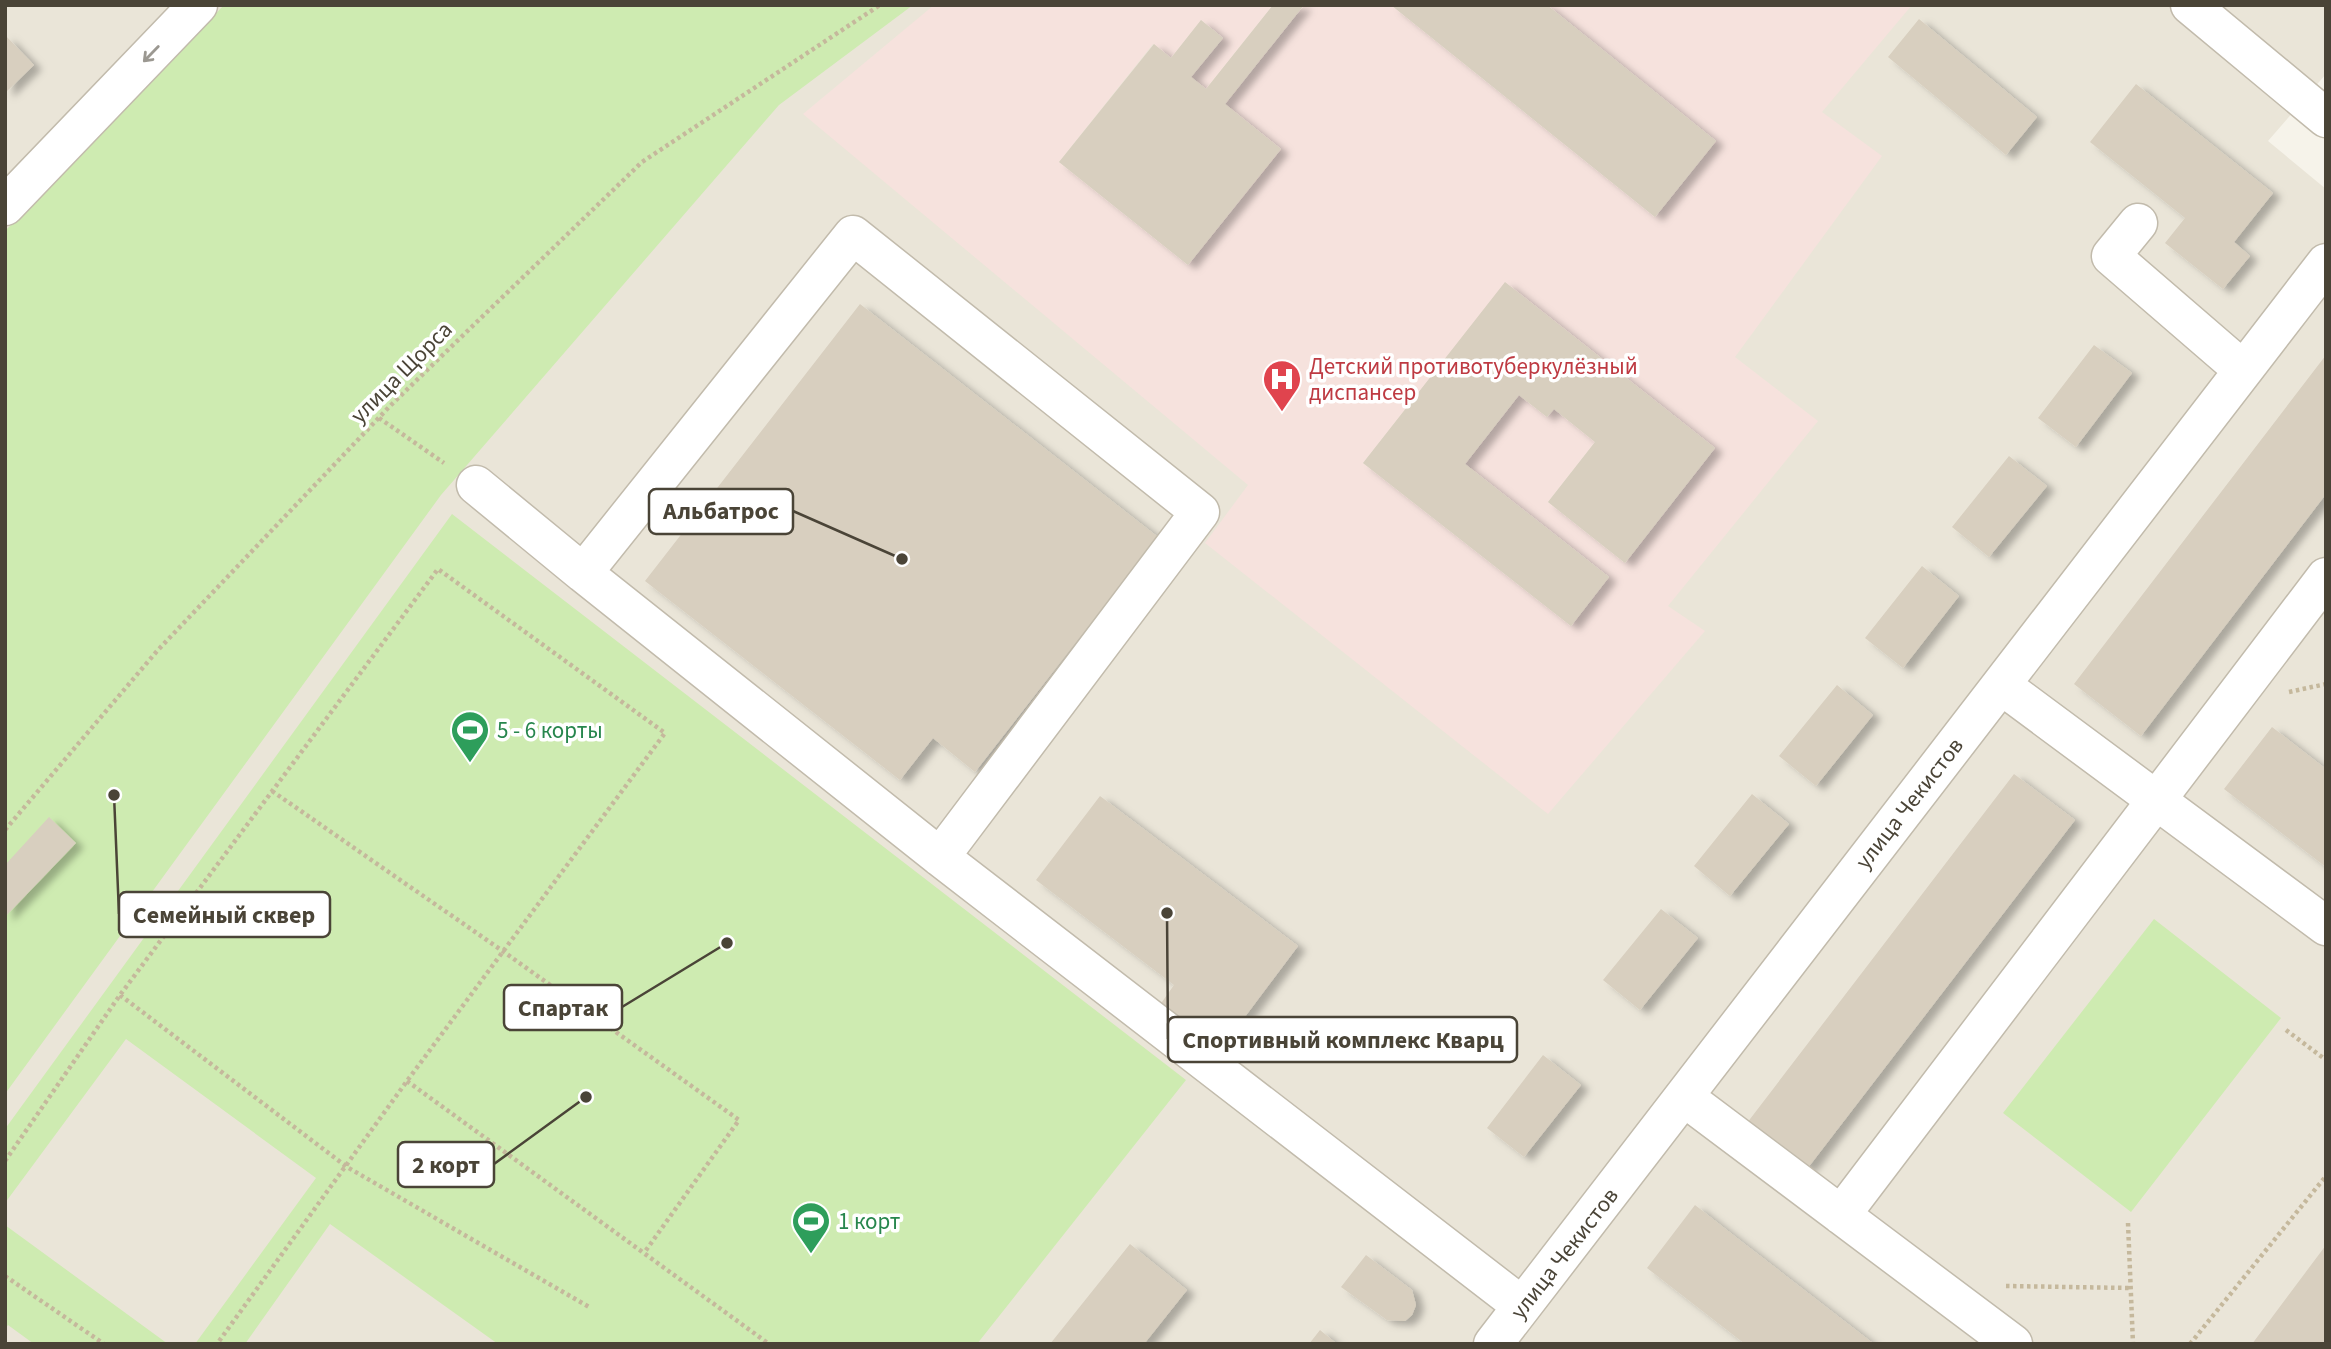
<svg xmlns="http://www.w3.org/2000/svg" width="2331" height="1349" font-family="'Source Sans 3',sans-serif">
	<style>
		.residential { fill: #eae5d8 }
		.medical { fill: #f6e2dd; fill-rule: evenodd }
		.green { fill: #ceebb1 }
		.building { fill: #d8cfbf; filter: url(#shadow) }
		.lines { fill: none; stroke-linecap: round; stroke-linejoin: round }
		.minor-casing { stroke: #c2bbac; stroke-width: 41 }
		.path { stroke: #c5b89c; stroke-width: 4.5; stroke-dasharray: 3.5 3.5; stroke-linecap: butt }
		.minor { stroke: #fff; stroke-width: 38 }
		.oneway { stroke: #9b9891 }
		.labels { text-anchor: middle; stroke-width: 7; stroke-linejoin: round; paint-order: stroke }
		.health-label { font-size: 23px; fill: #be3a42; stroke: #fff; text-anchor: start }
		.street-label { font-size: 23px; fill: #4a4437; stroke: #fff }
		.leisure-label { font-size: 23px; fill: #27864d; stroke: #fff; text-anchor: start }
		.leader { fill: none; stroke: #4a4437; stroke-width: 2.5 }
		.callout-dot { fill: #4a4437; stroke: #fff; stroke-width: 2.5 }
		.callout { fill: #fff; stroke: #4a4437; stroke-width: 2.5 }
		.callout-label { font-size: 24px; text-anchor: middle; font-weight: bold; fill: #4a4437 }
	</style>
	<defs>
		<filter id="shadow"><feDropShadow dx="8" dy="4.5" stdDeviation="3.5" flood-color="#0004"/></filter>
	</defs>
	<rect width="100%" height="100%" fill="#f6f3ea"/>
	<!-- residential -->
	<path class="residential" d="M5 5H2326V74L2268 141 2326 189V1344H5Z"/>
	<!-- medical -->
	<path class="medical" d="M934 5H1273L1206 89 1191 77 1223 38 1201 20 1171 58 1153 44 1059 162 1188 265 1280 149 1225 104 1304 5H1391L1655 217 1716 141 1547 5H1912L1822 112 1882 156 1735 357 1818 421 1668 606 1705 631 1548 814 1205 543 1248 485 803 114ZM1505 283 1715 448 1625 563 1548 502 1595 442 1554 409 1547 417 1519 395 1465 464 1609 577 1571 626 1363 463Z"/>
	<!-- green -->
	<path class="green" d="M224 5H913L779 105 441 495 5 1094V231Z
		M452 514 1186 1080 977 1344H498L330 1224 245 1344H195L316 1178 126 1039 5 1203V1129Z
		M2154 919 2281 1018 2131 1212 2003 1113Z
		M5 1225 168 1344H34L8 1325 5 1329Z"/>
	<!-- building -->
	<path class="building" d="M1273 5H1304L1225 104 1281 149 1188 265 1059 162 1154 44 1171 58 1201 20 1223 38 1191 77 1206 89Z
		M1391 5H1547L1716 141 1655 217Z
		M1919 19 2037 117 2006 155 1888 57Z
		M5 35 34 65 5 93Z
		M2136 84 2273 193 2234 242 2250 256 2223 289 2165 243 2185 218 2090 142Z
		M1505 282 1715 448 1625 563 1548 502 1595 442 1554 409 1547 417 1519 395 1465 464 1609 577 1571 626 1363 463Z
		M860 304 1158 537 975 772 933 738 900 780 645 581Z
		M2094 345 2132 373 2076 447 2038 418Z
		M2326 355V494L2141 736 2074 684Z
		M2009 456 2047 486 1989 557 1952 527Z
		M1922 566 1959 596 1903 668 1865 638Z
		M1837 685 1873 715 1816 786 1779 756Z
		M2272 727 2326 769V867L2224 789Z
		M2014 774 2075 820 1807 1169 1747 1123Z
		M1752 794 1789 824 1730 896 1694 866Z
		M1100 796 1298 946 1217 1054 1157 1009 1174 985 1036 880Z
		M49 817 76 843 5 917V865Z
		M1661 909 1698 938 1640 1010 1603 980Z
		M1543 1055 1581 1085 1524 1157 1487 1128Z
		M1695 1205 1737 1238 1874 1344H1745L1647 1268Z
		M1130 1244 1187 1290 1144 1344H1050Z
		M2326 1245V1344H2252Z
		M1366 1255 1412 1290 1416 1305 1412 1315 1405 1321 1387 1320 1341 1287Z
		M1320 1330 1337 1344H1309Z"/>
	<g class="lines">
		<defs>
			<path id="minor" d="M2190 5 2326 118
				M5 206 198 5
				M2138 223 2111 256 2243 370
				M476 485 583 573
				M2001 685 2326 926
				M940 857 1200 512 853 235 583 573 940 857 1522 1306
				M1684 1097 2013 1344
				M1841 1215 2326 577
				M1493 1344 2326 263"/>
		</defs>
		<!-- minor casing -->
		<use href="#minor" class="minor-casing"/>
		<!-- path -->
		<path class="path" d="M379 418 444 463
			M2289 692 2326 684
			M272 791 504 952 739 1120 644 1253
			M5 830 157 651 390 406 642 162 880 5
			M120 995 347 1167 589 1307
			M2286 1030 2326 1060
			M407 1081 769 1344
			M5 1161 120 995 438 569 665 733 407 1081 217 1344
			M2128 1223 2133 1344
			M5 1276 104 1344
			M2006 1286 2130 1288
			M2190 1344 2326 1176"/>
		<!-- minor -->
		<use href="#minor" class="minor"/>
	</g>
	<!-- one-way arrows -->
	<defs><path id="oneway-shaft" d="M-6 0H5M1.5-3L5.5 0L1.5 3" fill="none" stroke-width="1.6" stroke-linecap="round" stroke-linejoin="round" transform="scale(1.75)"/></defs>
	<use class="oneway" href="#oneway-shaft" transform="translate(151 54) rotate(134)"/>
	<!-- icons -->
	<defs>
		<symbol id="hospital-pin" viewBox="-11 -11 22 30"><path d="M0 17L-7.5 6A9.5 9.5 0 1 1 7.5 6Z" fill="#e0444e" stroke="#fff"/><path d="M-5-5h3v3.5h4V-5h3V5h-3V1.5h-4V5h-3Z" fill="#fff"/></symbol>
		<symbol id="stadium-pin" viewBox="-11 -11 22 30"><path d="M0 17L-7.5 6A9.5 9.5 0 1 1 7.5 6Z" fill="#2e9e5b" stroke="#fff"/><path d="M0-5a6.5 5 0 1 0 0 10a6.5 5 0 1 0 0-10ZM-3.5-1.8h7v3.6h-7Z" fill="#fff"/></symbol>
	</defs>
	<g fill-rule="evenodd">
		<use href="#hospital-pin" x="1260" y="357" width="44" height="60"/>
		<use href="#stadium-pin" x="448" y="708" width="44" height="60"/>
		<use href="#stadium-pin" x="789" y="1199" width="44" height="60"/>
	</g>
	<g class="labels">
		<!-- health labels -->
		<g class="health-label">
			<text x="1309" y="374">Детский противотуберкулёзный<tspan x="1309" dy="26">диспансер</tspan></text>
		</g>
		<!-- street labels -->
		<g class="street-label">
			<text transform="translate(401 372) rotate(-45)" y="8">улица Щорса</text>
			<text transform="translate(1909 803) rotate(-52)" y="8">улица Чекистов</text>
			<text transform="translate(1564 1253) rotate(-52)" y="8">улица Чекистов</text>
		</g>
		<!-- leisure labels -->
		<g class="leisure-label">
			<text x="497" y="738">5 - 6 корты</text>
			<text x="838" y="1229">1 корт</text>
		</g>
	</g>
	<!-- callouts -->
	<path class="leader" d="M902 559L793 511M114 795L119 914M727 943L622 1007M1167 913L1168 1039M586 1097L494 1164"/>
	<g class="callout-dot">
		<circle cx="902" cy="559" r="7"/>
		<circle cx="114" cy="795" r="7"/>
		<circle cx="727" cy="943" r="7"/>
		<circle cx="1167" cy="913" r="7"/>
		<circle cx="586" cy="1097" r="7"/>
	</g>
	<g class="callout">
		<rect x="649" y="489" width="144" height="45" rx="7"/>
		<rect x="119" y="892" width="211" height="45" rx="7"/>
		<rect x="504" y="985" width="118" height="45" rx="7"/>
		<rect x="1168" y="1017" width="349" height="45" rx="7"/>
		<rect x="398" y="1142" width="96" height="45" rx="7"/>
	</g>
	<g class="callout-label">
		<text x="721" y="519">Альбатрос</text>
		<text x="224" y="923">Семейный сквер</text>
		<text x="563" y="1016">Спартак</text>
		<text x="1343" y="1048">Спортивный комплекс Кварц</text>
		<text x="446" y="1173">2 корт</text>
	</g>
	<!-- border -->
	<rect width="2331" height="1349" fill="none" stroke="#4a4437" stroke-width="14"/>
</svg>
